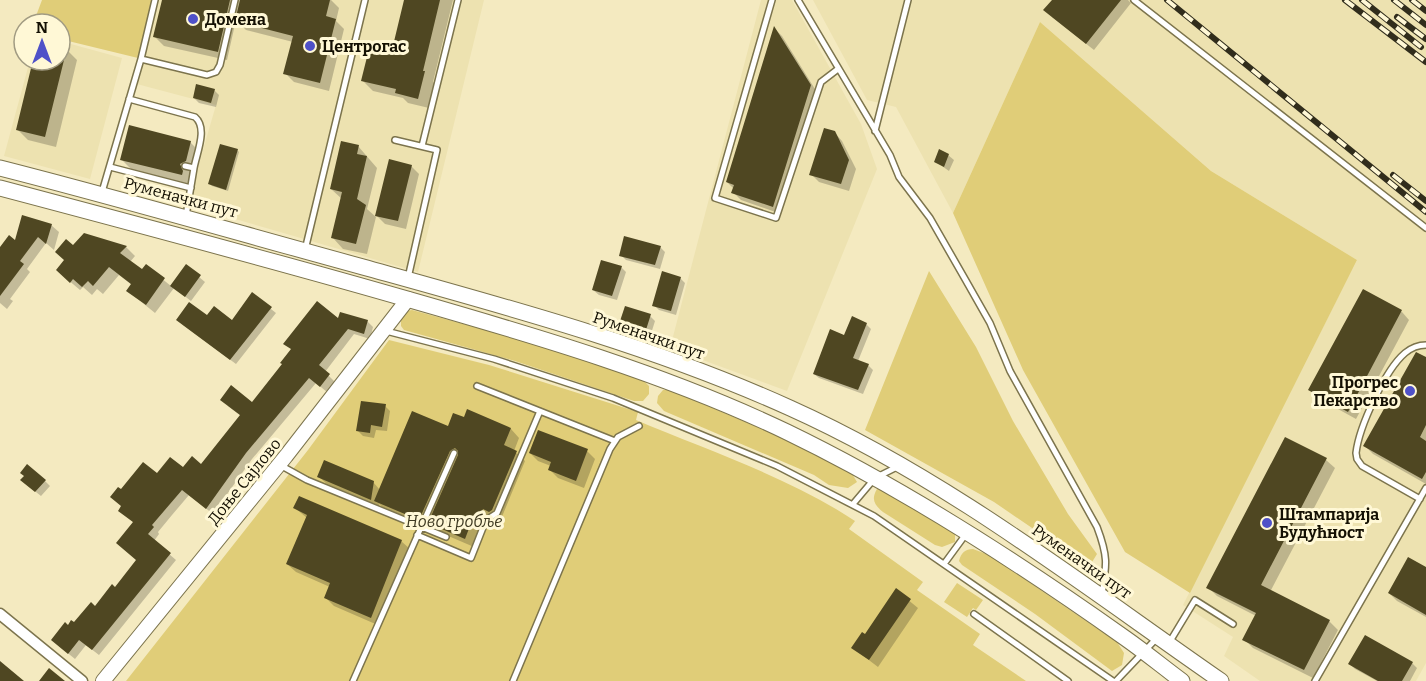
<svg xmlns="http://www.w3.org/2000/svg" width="1426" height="681" font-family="Bitter,serif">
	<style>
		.built { fill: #ede2b0 }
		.green { fill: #e0cd78 }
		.shadow { fill: #0003 }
		.building { fill: #4f4722 }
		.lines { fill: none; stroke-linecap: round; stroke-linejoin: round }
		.service-casing { stroke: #7c744d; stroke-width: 8 }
		.minor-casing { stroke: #7c744d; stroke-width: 13 }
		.tertiary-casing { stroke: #7c744d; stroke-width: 16 }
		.secondary-casing { stroke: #7c744d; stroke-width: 17 }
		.service { stroke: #fff; stroke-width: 5 }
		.minor { stroke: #fff; stroke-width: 10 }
		.tertiary { stroke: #fff; stroke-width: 14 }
		.secondary { stroke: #fff; stroke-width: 15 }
		.rail-casing { stroke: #312d1c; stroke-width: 6 }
		.rail { stroke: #fff8d6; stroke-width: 4; stroke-dasharray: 11; stroke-linecap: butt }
		.poi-dot { fill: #4f51c8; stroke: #fff8d6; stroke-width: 2 }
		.labels { text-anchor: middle; stroke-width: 6; stroke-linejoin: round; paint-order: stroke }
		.poi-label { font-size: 16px; font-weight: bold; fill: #141003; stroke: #fff8d6; text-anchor: start }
		.street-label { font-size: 16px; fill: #141003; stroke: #fff8d6 }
		.park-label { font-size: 16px; font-style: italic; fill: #3f3a22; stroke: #fff8d6 }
	</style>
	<rect width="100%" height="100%" fill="#f4eac0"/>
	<!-- built -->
	<path class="built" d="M152 0H484L418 272 187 205 216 105 133 83Z
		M761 0H792L861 124 877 169 787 391 670 348Z
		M813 0H1426V663L1416 681H1260L1224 656 1233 637 1183 605 1357 260 1211 171 1040 22 953 213 896 107 867 100Z
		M60 41 122 58 90 179 4 156 30 60H60Z"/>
	<!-- green -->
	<path class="green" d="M42 0H152L138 58 60 39V24H33Z
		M1040 22 1211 171 1357 260 1190 593 1125 552 1023 370 953 213Z
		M929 271 976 347 1013 421 1068 514 1097 554 1089 567 994 502 865 430Z
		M412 310 504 335 605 366 644 381 649 386V394L643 401H634L515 361 404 330 401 326V317L406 311Z
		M389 340 489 365 638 412 636 420C707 450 791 478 855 521L849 529 923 582 917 590 980 634 973 645 1026 681H126L308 450Z
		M663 390H670L786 439 851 472 857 482 848 488 829 485 814 475 664 411 657 403 658 396Z
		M877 489H882L955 533V542L942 547 935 545 883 512C874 505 871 499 877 489Z
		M973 549 989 555 1117 642 1124 653 1122 665 1112 671 1035 614 962 565 959 561C961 553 965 549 973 549Z
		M957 583 983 600 976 610 973 608 967 617 944 602Z"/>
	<!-- shadow -->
	<path class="shadow" d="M163 0H331L339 8 336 21 344 29 329 91 294 82 285 73 293 42 246 30 236 20 227 60 164 46 155 37Z
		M406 0H453L433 82 435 84 429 108 408 103 403 98 373 91 362 80 392 56Z
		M1053 0H1128L1131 3 1094 50 1052 17Z
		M775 29 782 36 818 94 781 214 741 200 733 192 734 189 727 182Z
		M60 48 66 49 77 60 56 147 28 140 17 129 34 60H60Z
		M214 90 219 95 216 107 199 103 194 98Z
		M834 132 842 141 856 169 849 191 819 182 811 174Z
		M190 142 201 153 196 172 190 175 193 185 132 170 122 160Z
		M358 146 377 168 367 209 376 217 367 254 343 249 333 238 342 199 331 189Z
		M237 150 239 152 228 191 212 186 210 184Z
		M948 155 954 160 949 171 936 162Z
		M411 166 419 174 406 229 385 224 377 216Z
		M51 225 59 232 54 250 46 243 27 269 30 272 10 299 13 301 7 309 0 303V250Z
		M84 235 126 247 135 256 130 262 143 271 146 266 171 286 186 266 205 282 191 301 174 288 155 313 128 291 132 285 119 275 103 294 97 289 92 295 83 287 80 290 67 279 73 248Z
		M660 247 665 252 660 269 626 260 621 255Z
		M621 267 626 272 617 300 599 295 593 290Z
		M680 278 685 283 676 315 659 310 654 305Z
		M1363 291 1402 312 1409 320 1356 419 1318 398 1310 390Z
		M252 294 276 313 236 364 183 325 208 317 232 322Z
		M650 316 655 321 650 337 626 329 620 324Z
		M339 320 367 321 373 327 370 339 354 334 325 372 335 382 327 392 316 383 252 459 213 514 189 495 172 515 158 532 159 534 154 541 176 560 99 655 86 645 75 659 59 646 68 627 74 625 115 589 138 560 134 523 120 511 123 507 122 491 157 475 201 466 241 416 228 406 252 404Z
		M866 324 871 329 858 361 868 365 873 370 863 394 819 378 814 374 845 337Z
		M1426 359V484L1373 454 1365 446Z
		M385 406 390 411 387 431 376 430 374 438 363 436 358 431Z
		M449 428 511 429 519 438 514 451 525 461 501 519 492 517 487 528 482 526 474 547 439 532 430 523 428 527 385 509 379 504V506L327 484 319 477 373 482 380 490Z
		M539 432 587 451 595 459 584 488 558 478 550 470 551 466 538 461 530 453Z
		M1286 439 1326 460 1335 468 1270 592 1329 621 1338 630 1313 678 1253 648 1244 639 1256 616 1217 596 1208 587Z
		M45 481 50 486 41 496 27 485Z
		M295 508 401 541 410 549 380 626 334 606 325 597 330 587 296 572 287 564 307 518Z
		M1426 569V617L1397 601 1389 593Z
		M896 590 918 608 878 667 853 648 865 636Z
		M1412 663 1417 668 1410 681H1377L1355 669 1350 664Z"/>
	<!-- building -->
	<path class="building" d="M162 0H230L218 52 153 37Z
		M240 0H330L326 16 336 19 320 83 283 74 293 36 235 21Z
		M404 0H440L423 71H425L418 99 395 93 396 89 361 81 369 49 391 54Z
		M1052 0H1121L1086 44 1043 10Z
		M774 26 811 85 773 207 731 193 734 185 726 182Z
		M33 60H64L45 137 16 130Z
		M196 84 215 89 211 103 193 98Z
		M129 125 191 141 186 161 180 164 183 171 182 175 120 160Z
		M824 128 835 131 849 160 841 184 809 175Z
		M341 141 359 145 357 154 367 156 357 199 366 205 356 244 331 238 342 192 330 189Z
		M220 144 238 149 226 190 208 184Z
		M939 149 949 154 944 167 934 162Z
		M389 159 412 165 398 221 375 216Z
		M22 215 52 224 46 244 38 237 20 261 24 264 0 296V247L9 235 15 240Z
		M84 233 127 246 120 253 142 269 146 264 165 278 146 305 126 291 131 284 109 267 93 286 88 281 82 287 73 279 70 283 56 270 64 260 55 252 66 239 73 245Z
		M624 236 661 246 655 265 619 256Z
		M601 260 622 266 612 296 592 290Z
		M186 264 201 275 185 297 170 286Z
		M662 271 681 277 671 311 652 306Z
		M1363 289 1402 310 1348 412 1308 390Z
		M252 292 272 307 230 360 176 320 189 302 207 315 214 306 232 320Z
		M317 301 338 318 340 312 368 320 364 334 348 329 319 365 330 374 320 387 309 378 246 453 206 509 182 490 152 525 154 527 148 534 171 553 92 650 79 640 68 654 51 640 65 622 68 625 71 620 74 622 91 602 95 606 112 584 115 587 136 560 116 543 133 522 118 511 121 506 110 497 118 487 121 489 143 462 157 473 170 457 183 467 192 456 201 464 240 415 220 400 231 385 252 402 282 364 280 363 291 349 283 344Z
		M625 306 651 314 645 333 619 324Z
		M852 316 867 323 853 358 869 364 858 390 813 374 830 329 844 335Z
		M1416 352 1426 357V425L1420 437 1426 441V472L1422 479 1363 446Z
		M361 401 386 404 382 427 371 425 370 433 356 431Z
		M467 409 511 428 504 445 517 451 492 510 489 512 483 509 478 520 473 518 465 539 428 523 458 455V451L455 448 450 451 419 520 374 501 412 411 448 426 453 413 464 417Z
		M538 430 588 449 576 481 548 470 551 462 529 453Z
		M1285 437 1327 458 1261 585 1330 620 1304 670 1242 640 1256 613 1206 588Z
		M324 460 374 481 371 500 317 477Z
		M27 464 46 480 35 492 20 480 24 476 20 473Z
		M299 496 402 540 371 618 324 598 330 583 286 564 307 515 293 508Z
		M1408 557 1426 567V615L1388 593Z
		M896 588 911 599 869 660 851 648 862 632 865 634Z
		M1365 635 1413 662 1402 681H1378L1348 664Z
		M0 661 24 681H0Z
		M49 668 65 681H39Z"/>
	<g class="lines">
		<defs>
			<path id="service" d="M772 0 715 198 776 218 821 82 838 69
				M798 0 890 155 899 177 930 218 965 279 990 323 1010 371 1097 527C1108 556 1107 564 1102 594
				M1134 0 1426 228
				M141 59 155 0
				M129 99 195 117C208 128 197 152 194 168
				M875 131 908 0
				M395 140 437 150 408 278
				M422 146 458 0
				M185 166 194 168 186 216
				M110 167 191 188
				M102 192 141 59 207 75 216 72 220 65 235 0
				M305 250 365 0
				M386 331 494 359 613 398 777 466 874 516 1113 681
				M477 386 615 441
				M280 465 307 480 446 537
				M1420 499 1362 466 1357 459 1356 453C1359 427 1385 370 1405 353 1411 348 1418 345 1426 345
				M853 504 875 478 899 466
				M417 535 471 558 486 520 497 513 540 411
				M944 564 966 534
				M974 614 1068 681
				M1169 643 1195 600 1233 624
				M353 681 454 453
				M513 681 610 449 618 437 639 426
				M1116 681 1156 639
				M1315 681 1426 488"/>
			<path id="minor" d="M0 614 82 681"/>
			<path id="tertiary" d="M103 681 286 456 408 299"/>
			<path id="secondary" d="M0 168C122 199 242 234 363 267 507 307 653 346 790 408 946 478 1081 584 1221 681
				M0 188C136 224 272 260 407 299 536 336 666 374 787 432 905 489 1018 562 1125 638 1145 652 1163 667 1182 681"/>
		</defs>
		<!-- service casing -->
		<use href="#service" class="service-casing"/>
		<!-- minor casing -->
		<use href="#minor" class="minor-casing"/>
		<!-- tertiary casing -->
		<use href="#tertiary" class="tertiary-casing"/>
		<!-- secondary casing -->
		<use href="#secondary" class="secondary-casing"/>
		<!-- service -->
		<use href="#service" class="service"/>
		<!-- minor -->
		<use href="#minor" class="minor"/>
		<!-- tertiary -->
		<use href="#tertiary" class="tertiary"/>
		<!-- secondary -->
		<use href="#secondary" class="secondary"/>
		<defs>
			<path id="rail" d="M1167 0 1426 212
				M1345 0 1426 62
				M1362 0 1421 47
				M1394 0 1426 25
				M1412 0 1426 11
				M1397 17 1426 39
				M1393 175 1426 201"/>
		</defs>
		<!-- rail casing -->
		<use href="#rail" class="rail-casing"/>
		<!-- rail -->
		<use href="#rail" class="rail"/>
	</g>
	<!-- markers -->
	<g class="poi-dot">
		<circle cx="193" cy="19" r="6"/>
		<circle cx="310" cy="46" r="6"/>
		<circle cx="1410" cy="391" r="6"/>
		<circle cx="1267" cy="523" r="6"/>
	</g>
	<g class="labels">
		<!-- poi labels -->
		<g class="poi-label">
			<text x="205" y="25">Домена</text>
			<text x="322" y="52">Центрогас</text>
			<text x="1398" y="388" text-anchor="end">Прогрес<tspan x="1398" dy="18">Пекарство</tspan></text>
			<text x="1279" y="520">Штампарија<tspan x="1279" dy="18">Будућност</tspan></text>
		</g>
		<!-- street labels -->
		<g class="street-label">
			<text transform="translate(181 197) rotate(15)" y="6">Руменачки пут</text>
			<text transform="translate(649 335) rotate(19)" y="6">Руменачки пут</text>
			<text transform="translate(244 481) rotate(-51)" y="6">Доње Сајлово</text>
			<text transform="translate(1082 561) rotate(35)" y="6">Руменачки пут</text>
		</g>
		<!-- park labels -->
		<g class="park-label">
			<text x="454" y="527">Ново гробље</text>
		</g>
	</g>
	<!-- north arrow -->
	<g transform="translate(42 42)"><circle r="28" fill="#fff8d6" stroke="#a19b82" stroke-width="1.5"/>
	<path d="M0-4.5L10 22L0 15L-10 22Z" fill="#4f51c8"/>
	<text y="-9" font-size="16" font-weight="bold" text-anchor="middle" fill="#141003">N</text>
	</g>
</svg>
